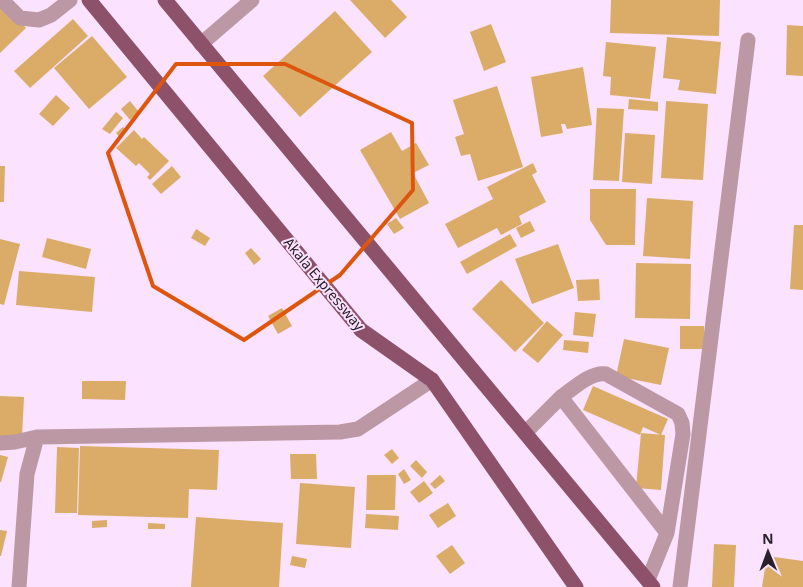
<svg xmlns="http://www.w3.org/2000/svg" width="803" height="587" font-family="'Noto Sans',sans-serif">
	<style>
		.building { fill: #dbac68 }
		.lines { fill: none; stroke-linecap: round; stroke-linejoin: round }
		.minor { stroke: #bb98a4; stroke-width: 15 }
		.major { stroke: #8e516a; stroke-width: 15 }
		.marked { fill: none; stroke: #de560e; stroke-width: 4; stroke-linejoin: round }
		.labels { text-anchor: middle; stroke-width: 4; stroke-linejoin: round; paint-order: stroke }
		.street-label { font-size: 14px; fill: #29202a; stroke: #fbe2fe }
	</style>
	<rect width="100%" height="100%" fill="#fbe2fe"/>
	<!-- building -->
	<path class="building" d="M350 0H391L407 17 385 38Z
		M611 0H720L719 36 610 33Z
		M0 2 26 28 0 53Z
		M335 11 372 52 300 117 263 76Z
		M73 19 88 36 30 88 14 71Z
		M491 24 506 62 484 71 470 32Z
		M787 25 803 26V76L786 75Z
		M92 36 127 77 89 109 54 68Z
		M667 37 721 42 716 94 678 90 680 80 663 78Z
		M606 42 656 47 650 99 610 95 611 77 603 76Z
		M583 67 592 125 567 129 565 124H561L563 133 541 137 531 77Z
		M497 86 523 167 478 181 470 154 461 156 455 137 464 134 453 100Z
		M56 95 70 108 53 126 39 114Z
		M629 99 658 102V111L628 109Z
		M130 101 139 112 130 120 121 109Z
		M666 101 708 104 703 180 661 178Z
		M597 108 624 109 619 181 593 180Z
		M116 112 123 118 110 134 102 129Z
		M123 127 127 131 120 138 116 133Z
		M134 130 142 139 144 137 169 161 150 180 147 177 150 174 139 163 136 166 116 148Z
		M391 132 402 151 416 143 429 165 413 173 429 203 400 219 360 150Z
		M625 133 655 135 652 184 622 182Z
		M533 163 537 172 532 175 546 202 519 216 522 224 501 235 497 228 458 248 445 224 493 199 487 187Z
		M0 166H5L4 202H0Z
		M172 166 181 177 161 194 152 184Z
		M590 189H636L635 245H606L590 220Z
		M647 198 693 201 690 259 643 256Z
		M396 218 404 228 394 234 387 224Z
		M530 221 535 231 521 238 516 228Z
		M794 225H803V290L790 289Z
		M196 229 210 238 205 246 191 238Z
		M510 234 517 246 467 274 460 262Z
		M47 238 91 249 86 269 42 257Z
		M0 239 20 244 4 305 0 304Z
		M558 244 574 288 532 304 515 259Z
		M251 248 261 259 254 265 245 253Z
		M636 263 691 264 690 319 635 318Z
		M19 271 95 277 92 312 16 305Z
		M599 279 600 300 578 301 576 280Z
		M501 280 544 323 515 352 472 309Z
		M282 308 292 326 278 334 268 316Z
		M575 312 596 314 593 337 573 335Z
		M547 321 563 335 538 363 522 350Z
		M680 326H704V349H680Z
		M624 339 669 348 661 385 616 376Z
		M564 340 589 342 588 353 563 350Z
		M82 381H126L125 400 82 399Z
		M593 386 668 419 661 435 643 427 640 435 583 410Z
		M0 396 24 397 22 437 0 436Z
		M641 433 665 435 661 490 636 488Z
		M80 446 219 450 217 490 189 489 188 518 78 515Z
		M57 447 79 448 77 513H55Z
		M392 449 399 458 392 464 384 455Z
		M290 454H316L317 479H291Z
		M0 455 8 457 1 482H0Z
		M416 460 427 472 422 478 410 466Z
		M404 469 411 480 404 484 398 474Z
		M367 475H396L395 510H366Z
		M440 475 445 481 435 489 430 484Z
		M424 481 433 493 419 503 410 492Z
		M300 483 355 487 351 548 296 544Z
		M448 503 456 516 438 528 429 515Z
		M366 514 399 516 398 530 365 528Z
		M196 517 283 523 279 587H191Z
		M107 520V527L92 528V521Z
		M148 523 165 524V529H148Z
		M0 530 7 531 1 556H0Z
		M714 544 736 545 734 587H712Z
		M452 545 465 563 450 574 436 556Z
		M292 556 307 559 305 568 290 565Z
		M767 556 803 561V587H762Z"/>
	<g class="lines">
		<!-- minor -->
		<path class="minor" d="M2 0 20 18 39 20 51 15 70 0
			M201 44 252 0
			M561 397C574 388 590 372 606 374L678 414 682 423 683 434 667 533
			M525 433 561 397 667 533 648 580
			M37 437 340 432 358 429 432 380
			M0 443 15 442 37 437 27 474 19 587
			M680 587 748 40"/>
		<!-- major -->
		<path class="major" d="M89 0 361 330 432 380 576 587
			M165 0 653 587"/>
	</g>
	<!-- marked area -->
	<path class="marked" d="M176 64H285L412 123 413 190 340 275 244 340 153 286 108 153Z"/>
	<g class="labels">
		<!-- street labels -->
		<g class="street-label">
			<text transform="translate(324 284) rotate(50)" y="5">Akala Expressway</text>
		</g>
	</g>
	<!-- north arrow -->
	<g transform="translate(768 552) rotate(359)" stroke="#fbe2fe" stroke-width="4" paint-order="stroke">
	<path d="M0-4L9 19L0 12L-9 19Z" fill="#29202a"/>
	<text y="-8" font-size="14" font-weight="bold" text-anchor="middle" fill="#29202a">N</text>
	</g>
</svg>
